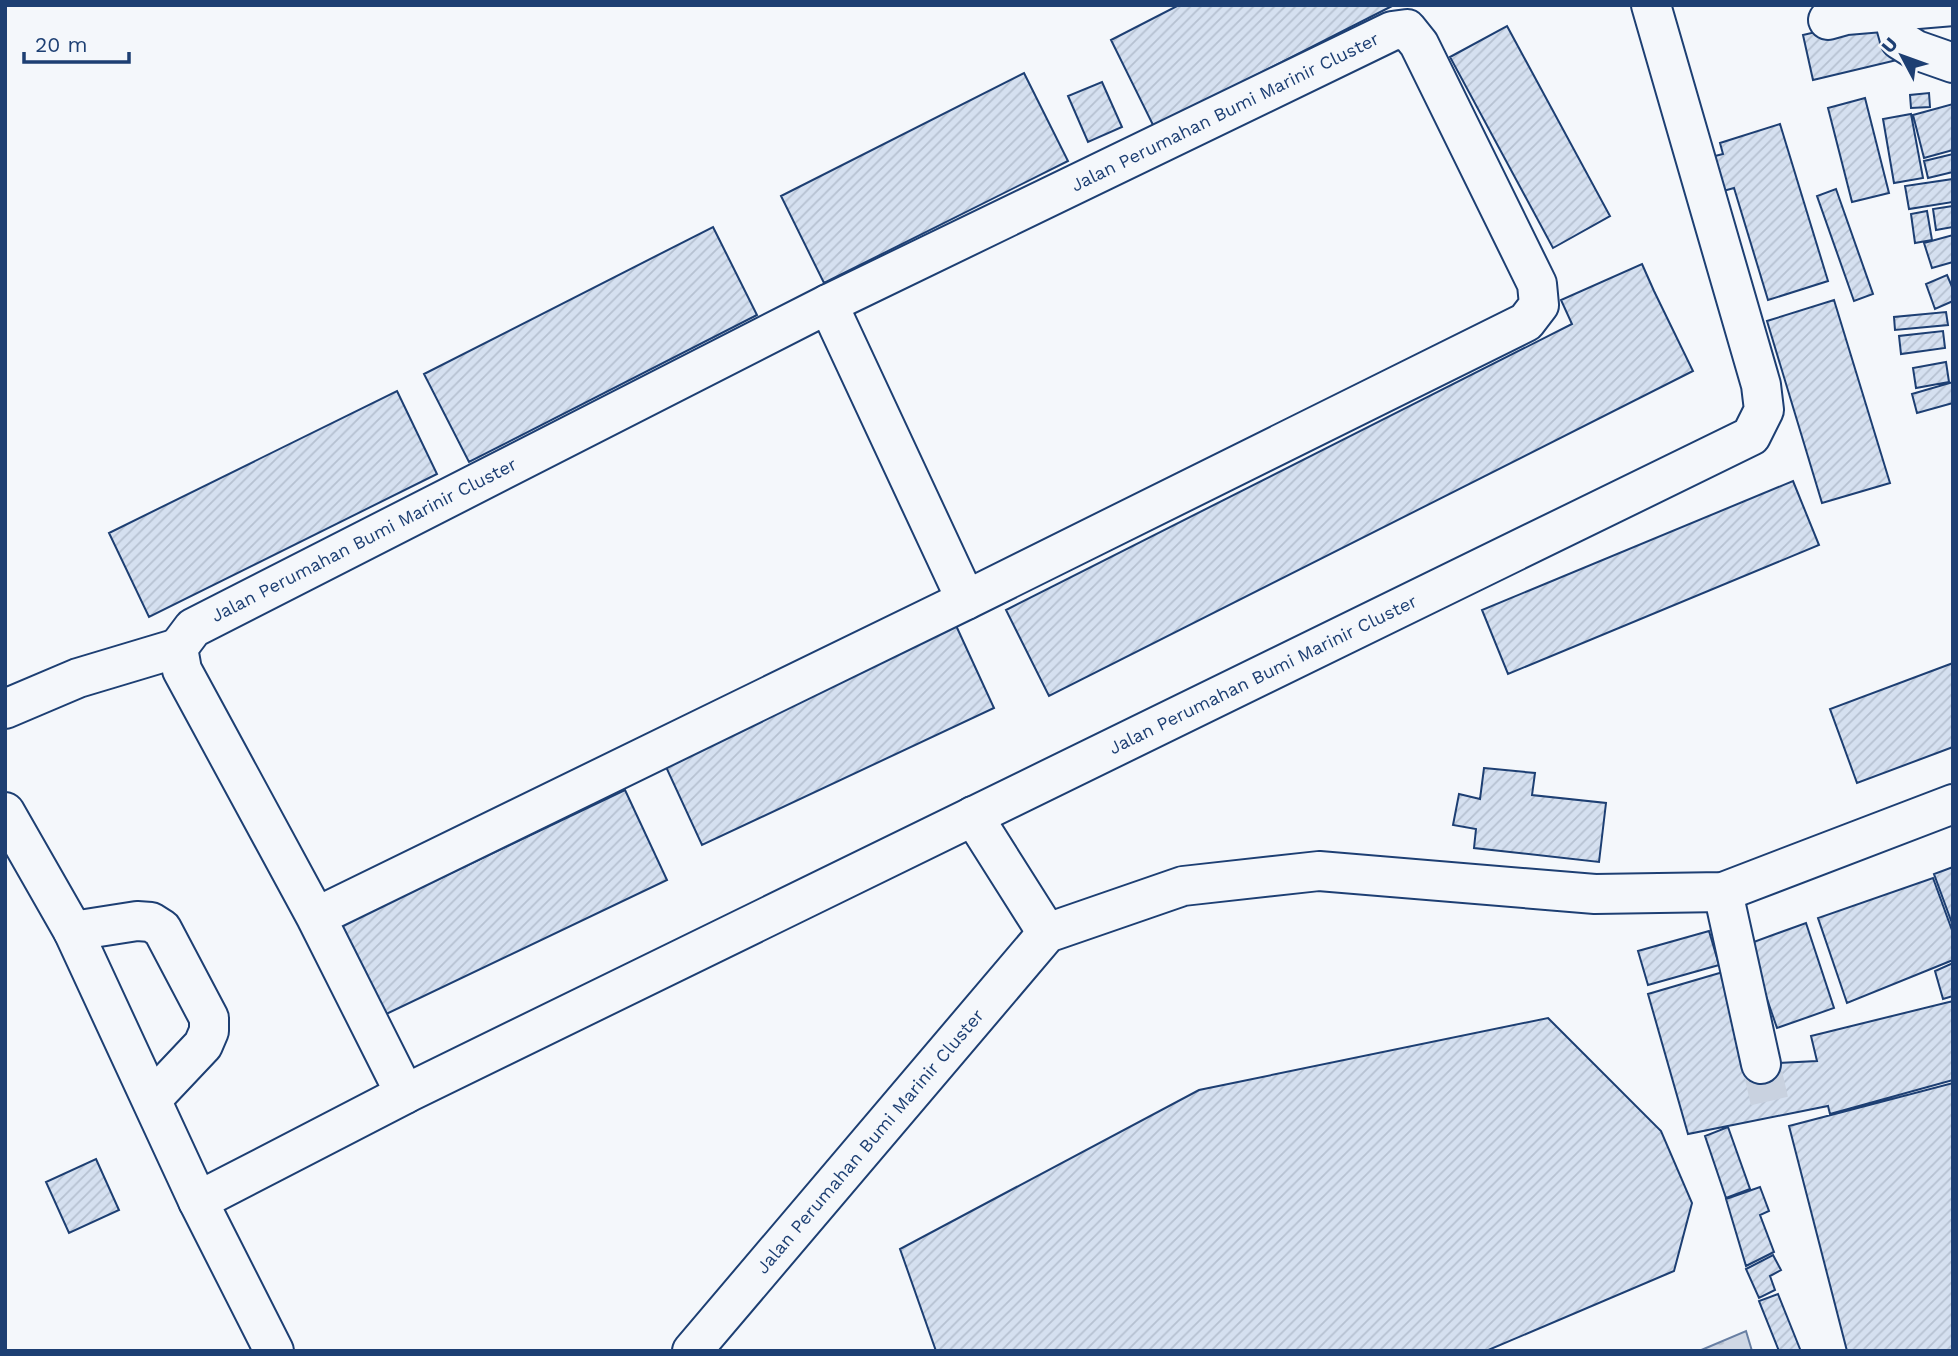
<svg xmlns="http://www.w3.org/2000/svg" width="1958" height="1356" font-family="'Work Sans',sans-serif">
	<style>
		.water { fill: url(#water-ripples); stroke: #687fa3; stroke-width: 2 }
		.building { fill: url(#building-hatch); stroke: #1d3f73; stroke-width: 2 }
		.lines { fill: none; stroke-linecap: round; stroke-linejoin: round }
		.minor-tunnel { stroke: #c9d2e0; stroke-width: 38; stroke-dasharray: 38 19; stroke-linecap: butt }
		.minor-casing { stroke: #1d3f73; stroke-width: 42 }
		.minor { stroke: #f4f7fb; stroke-width: 38 }
		.labels { text-anchor: middle; stroke-width: 5; stroke-linejoin: round; paint-order: stroke }
		.street-label { font-size: 18px; fill: #1d3f73; stroke: #f4f7fb }
	</style>
	<defs>
		<pattern id="water-ripples" width="26" height="14" patternUnits="userSpaceOnUse" patternTransform="scale(1.75)"><rect width="26" height="14" fill="#cfd7e4"/><path d="M2 4q2-2 4 0t4 0M15 11q2-2 4 0t4 0" fill="none" stroke="#b1bac7"/></pattern>
		<pattern id="building-hatch" width="6" height="6" patternUnits="userSpaceOnUse" patternTransform="scale(1.75)"><rect width="6" height="6" fill="#d5e0f0"/><path d="M-1 1l2-2M0 6l6-6M5 7l2-2" fill="none" stroke="#b6c1d1"/></pattern>
	</defs>
	<rect width="100%" height="100%" fill="#f4f7fb"/>
	<!-- water -->
	<path class="water" d="M1746 1331 1752 1351H1699Z"/>
	<!-- building -->
	<path class="building" d="M1179 5H1394L1154 127 1111 40Z
		M1888 15 1897 60 1813 80 1803 35Z
		M1507 26 1610 216 1553 248 1450 57Z
		M1024 73 1068 161 824 283 781 196Z
		M1102 82 1122 127 1088 142 1068 96Z
		M1929 93 1930 107 1911 108 1910 95Z
		M1865 98 1889 193 1852 202 1828 108Z
		M1953 104V150L1924 158 1913 115Z
		M1911 114 1923 178 1894 183 1883 119Z
		M1780 124 1828 281 1768 300 1734 188 1716 193 1707 158 1723 154 1720 143Z
		M1953 154V172L1928 178 1924 161Z
		M1953 179V202L1909 209 1905 186Z
		M1836 189 1873 294 1854 301 1817 196Z
		M1953 206V227L1936 230 1933 209Z
		M1927 211 1932 240 1915 243 1911 214Z
		M713 227 757 315 469 462 424 374Z
		M1953 235V262L1932 268 1924 243Z
		M1642 264 1654 291 1693 371 1049 696 1006 610 1572 324 1561 300Z
		M1947 275 1953 289V301L1935 309 1926 284Z
		M1834 300 1890 483 1822 503 1767 321Z
		M1946 312 1948 325 1895 330 1894 317Z
		M1943 331 1945 348 1901 354 1899 336Z
		M1946 362 1949 382 1916 388 1913 368Z
		M1953 382V403L1917 413 1912 394Z
		M397 391 437 474 149 617 109 533Z
		M1793 481 1819 545 1508 674 1482 610Z
		M953 619 994 708 702 845 661 756Z
		M1953 663V747L1857 783 1830 709Z
		M1484 768 1535 773 1532 795 1606 803 1599 862 1474 848 1476 829 1453 825 1459 794 1480 799Z
		M625 790 667 880 380 1017 338 927Z
		M1953 867V926L1934 874Z
		M1933 878 1953 933V960L1847 1003 1818 918Z
		M1806 923 1834 1008 1777 1028 1748 944Z
		M1709 931 1719 965 1648 985 1638 951Z
		M1953 963V996L1943 999 1935 971Z
		M1723 972 1761 1064 1817 1061 1811 1036 1953 1001V1080L1830 1114 1828 1106 1688 1134 1648 994Z
		M1548 1018 1661 1131 1692 1203 1674 1271 1486 1351H936L900 1249 1199 1090Z
		M1953 1083V1351H1847L1789 1126Z
		M1728 1127 1750 1189 1726 1198 1705 1136Z
		M96 1159 119 1210 69 1233 46 1182Z
		M1760 1187 1769 1211 1760 1215 1774 1252 1746 1266 1726 1199Z
		M1773 1255 1781 1270 1770 1276 1775 1290 1759 1298 1746 1269Z
		M1778 1294 1800 1349 1797 1351H1779L1759 1301Z"/>
	<g class="lines">
		<!-- minor-tunnel -->
		<path class="minor-tunnel" d="M1761 1064 1773 1117"/>
		<defs>
			<g id="minor">
				<path d="M1892 11 1900 40 1916 50 1953 63"/>
				<path d="M1828 20 1846 15 1953 6"/>
				<path d="M828 304 966 600"/>
				<path d="M5 709 78 678 178 648"/>
				<path d="M5 812 73 931 198 1201 274 1351"/>
				<path d="M973 816 1047 933"/>
				<path d="M1723 892 1761 1064"/>
				<path d="M316 917 966 600 1526 322 1539 305 1537 284 1419 44 1407 29 1392 31 828 304 193 628 178 648 182 670 316 917 405 1094"/>
				<path d="M73 931 137 921 151 922 162 929 209 1018V1031L203 1045 152 1099"/>
				<path id="s1" d="M198 1201 405 1094 1751 436 1764 410 1761 385 1651 5"/>
				<path id="s2" d="M692 1351 1047 933 1183 886 1319 871 1595 894 1723 892 1953 804"/>
			</g>
		</defs>
		<!-- minor casing -->
		<use href="#minor" class="minor-casing"/>
		<!-- minor -->
		<use href="#minor" class="minor"/>
	</g>
	<g class="labels">
		<!-- street labels -->
		<g class="street-label">
			<text transform="translate(1225 112) rotate(-26)" y="6">Jalan Perumahan Bumi Marinir Cluster</text>
			<text transform="translate(364 540) rotate(-27)" y="6">Jalan Perumahan Bumi Marinir Cluster</text>
			<text dy="6" stroke="none"><textPath href="#s1" startOffset="1188">Jalan Perumahan Bumi Marinir Cluster</textPath></text>
			<text dy="6" stroke="none"><textPath href="#s2" startOffset="275">Jalan Perumahan Bumi Marinir Cluster</textPath></text>
		</g>
	</g>
	<!-- border -->
	<rect width="1958" height="1356" fill="none" stroke="#1d3f73" stroke-width="14"/>
	<!-- north arrow -->
	<g transform="translate(1902 56) rotate(311)" stroke="#f4f7fb" stroke-width="5" paint-order="stroke">
	<path d="M0-5L12 26L0 18L-12 26Z" fill="#1d3f73"/>
	<text y="-10" font-size="19" font-weight="bold" text-anchor="middle" fill="#1d3f73">U</text>
	</g>
	<!-- scale -->
	<path d="M24 52v10h105v-10" fill="none" stroke="#1d3f73" stroke-width="3.5"/>
	<text x="35" y="52" font-size="21" fill="#1d3f73" stroke="#f4f7fb" stroke-width="5" paint-order="stroke">20 m</text>
</svg>
